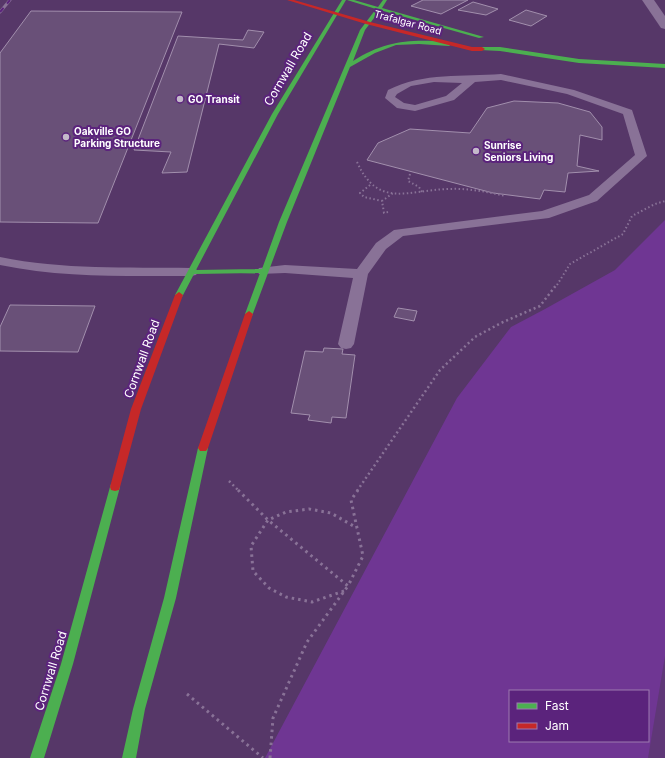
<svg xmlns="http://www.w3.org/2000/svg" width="665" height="758" font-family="Inter,sans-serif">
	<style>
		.green { fill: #6f3693; fill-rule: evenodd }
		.water { fill: #5f3777 }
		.building { fill: #695078; stroke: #a28fad }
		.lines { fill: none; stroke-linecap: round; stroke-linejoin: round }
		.path-far2 { stroke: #897297; stroke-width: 2; stroke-dasharray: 1.5 2.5; stroke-linecap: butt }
		.path-far1 { stroke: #897297; stroke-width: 2.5; stroke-dasharray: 2 3; stroke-linecap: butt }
		.path { stroke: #897297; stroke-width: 3; stroke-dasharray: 2.5 4; stroke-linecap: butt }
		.lane { fill: #897297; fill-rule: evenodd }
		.street { fill: #897297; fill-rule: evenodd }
		.fast { fill: #4caf50; fill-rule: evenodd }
		.jam { fill: #c62828; fill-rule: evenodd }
		.rail-casing { stroke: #897397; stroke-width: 3 }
		.rail { stroke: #5b237c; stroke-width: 2; stroke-dasharray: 5.5; stroke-linecap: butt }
		.poi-dot { fill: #c4b9ca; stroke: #5b237c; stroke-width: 1.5 }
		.labels { text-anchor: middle; stroke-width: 4; stroke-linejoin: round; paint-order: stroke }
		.far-street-label { font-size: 10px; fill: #fff; stroke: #5b237c }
		.far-poi-label { font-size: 10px; font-weight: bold; fill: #fff; stroke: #5b237c; text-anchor: start }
		.street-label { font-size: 12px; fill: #fff; stroke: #5b237c }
	</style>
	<rect width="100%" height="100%" fill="#563768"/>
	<!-- green -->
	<path class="green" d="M665 220V758H265L457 398 511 327 545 309 615 270ZM510 691H648V741H510Z"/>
	<!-- water -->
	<path class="water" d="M665 656V758H648Z"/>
	<!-- building -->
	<path class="building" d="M423 0H468L441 14 411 6Z
		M473 2 498 9 486 15 458 10Z
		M526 10 547 16 531 26 509 20Z
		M31 11 182 12 98 223 0 222V53Z
		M248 30 264 32 254 48 219 44 187 172 162 173 171 152 134 150 178 36 243 40Z
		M514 101 558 103 590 112 602 127V140L580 135 577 166 599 171 568 173 565 192 544 190 540 199 493 193 367 160 378 143 410 129 470 133 487 108Z
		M10 305 95 306 78 352 0 351V327Z
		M398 308 417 311 414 321 394 317Z
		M324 348 343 349 342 354 355 355 346 418 332 417 331 423 308 420 310 415 291 413 305 351 323 352Z"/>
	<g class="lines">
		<!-- path-far2 -->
		<path class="path-far2" d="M357 162C378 209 408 190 449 189 468 188 487 192 506 196
			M410 174 408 181 419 187 422 192
			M370 185 360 193 364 197 382 201
			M388 212 384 213 382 201 393 193
			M557 285 570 264 623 234 632 216 655 204 665 201"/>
		<!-- path-far1 -->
		<path class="path-far1" d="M229 481 239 491
			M357 491 440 370 475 337 501 323 540 306 557 284"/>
		<!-- path -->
		<path class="path" d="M238 490 268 520 348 586 363 556 351 500 358 490
			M344 591 312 602 286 597 269 588 253 571 251 546 268 520 286 512 309 509 331 513 357 528
			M187 694 263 758
			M270 758 273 718 307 642 348 586"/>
		<!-- lane -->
		<path class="lane" d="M501 74 574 90 632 110 647 156 597 201 549 218 403 236 386 249 368 274 354 344 351 348 346 349 341 348 338 344 353 278 285 273 259 274 257 271 259 268 285 265 357 269 376 243 394 230 542 211 589 195 635 155 623 114 567 94 501 80 475 82 454 100 415 111 397 108 385 98 388 90C424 72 463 77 501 74ZM434 82 462 83 446 96 415 105 404 103 395 97 397 94 411 86Z
			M0 257C63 270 127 267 191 268L196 269 198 272 196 275 191 276C127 276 63 278 0 265Z"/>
		<!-- street -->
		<path class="street" d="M642 0H654L665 16V29L661 28Z"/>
		<!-- fast -->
		<path class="fast" d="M342 0H346L278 114 196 270 262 269 279 222 360 30 376 9 347 0H354L378 7 383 0H387L382 8 484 37 479 38 380 10 365 30 353 61C386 40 411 39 449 42L452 44 449 46 419 44 396 45 375 53 350 67 287 222 252 316H246L245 314 260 273 194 274 182 297H176L175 295 272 114Z
			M482 47H500L579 59 665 64V68L579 63 500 51 480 50 479 49Z
			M203 444 206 445 208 448 176 598 145 709 136 758H122L133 709 164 598 198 448 200 445Z
			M115 483 119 484 120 487 73 664 44 758H30L61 664 110 487 111 484Z"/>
		<!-- jam -->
		<path class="jam" d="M287 0H294L370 22 472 47H482L485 49 482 51H472L366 24Z
			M179 292 183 295 141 409 120 487 119 490 115 491 111 490 110 487 131 409 175 295Z
			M249 311 253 314 208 448 206 451H200L198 448 245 314Z"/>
		<defs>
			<path id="rail" d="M0 12 10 0"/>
		</defs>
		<!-- rail casing -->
		<use href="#rail" class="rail-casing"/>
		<!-- rail -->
		<use href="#rail" class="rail"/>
	</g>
	<!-- markers -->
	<g class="poi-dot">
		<circle cx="180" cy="99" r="4"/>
		<circle cx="66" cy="137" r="4"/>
		<circle cx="476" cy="151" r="4"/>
	</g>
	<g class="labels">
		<!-- far-street labels -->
		<g class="far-street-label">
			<text transform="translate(408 22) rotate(15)" y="4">Trafalgar Road</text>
		</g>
		<!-- far-poi labels -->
		<g class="far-poi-label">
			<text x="188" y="103">GO Transit</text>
			<text x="74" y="135">Oakville GO<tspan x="74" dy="12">Parking Structure</tspan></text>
			<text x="484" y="149">Sunrise<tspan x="484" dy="12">Seniors Living</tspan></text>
		</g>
		<!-- street labels -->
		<g class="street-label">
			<text transform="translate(288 69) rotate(-60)" y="4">Cornwall Road</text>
			<text transform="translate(142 359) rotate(-70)" y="4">Cornwall Road</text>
			<text transform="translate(51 671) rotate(-73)" y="4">Cornwall Road</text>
		</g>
	</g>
	<!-- legend -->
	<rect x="509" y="690" width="140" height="52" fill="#5b237c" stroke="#9d7bb0"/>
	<rect x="517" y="703" width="20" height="6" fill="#4caf50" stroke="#9d7bb0"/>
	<text x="545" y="710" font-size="12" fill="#ffffff">Fast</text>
	<rect x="517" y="723" width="20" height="6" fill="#c62828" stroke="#9d7bb0"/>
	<text x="545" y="730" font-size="12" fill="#ffffff">Jam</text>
</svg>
